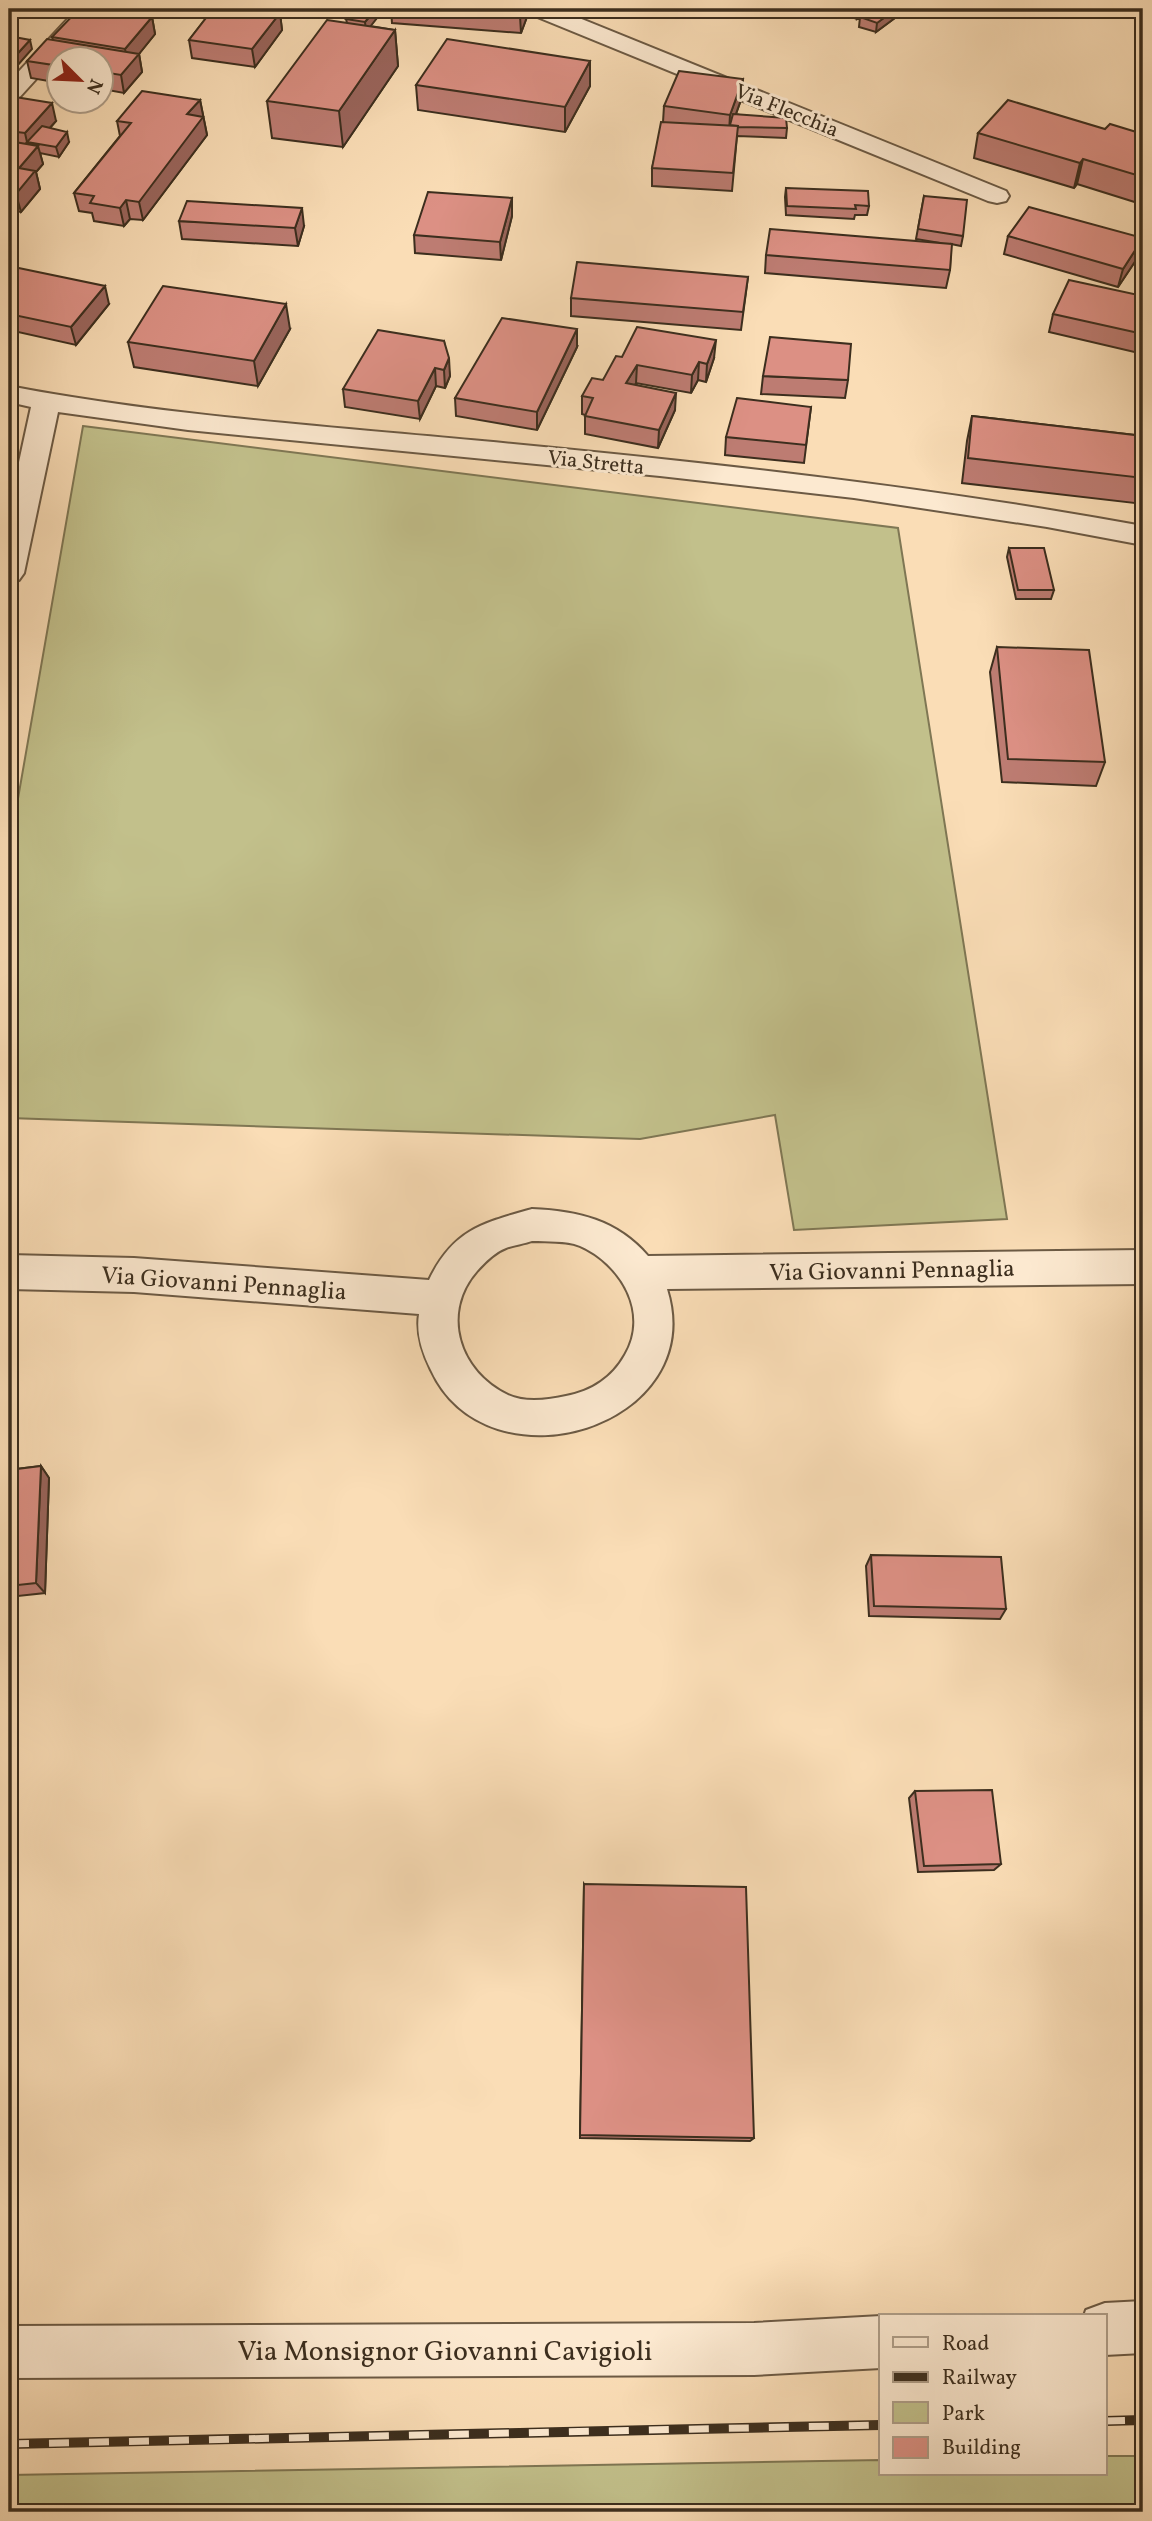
<svg xmlns="http://www.w3.org/2000/svg" width="1152" height="2521" font-family="Vollkorn,serif">
	<style>
		.green { fill: #c2c08b; stroke: #7f7754; stroke-width: 2 }
		.lines { fill: none; stroke-linecap: round; stroke-linejoin: round }
		.minor-casing { stroke: #6c5a44; stroke-width: 4 }
		.minor { fill: #fce9d0; fill-rule: evenodd }
		.rail-casing { stroke: #3c2e1e; stroke-width: 10 }
		.rail { stroke: #fce9d0; stroke-width: 7; stroke-dasharray: 20; stroke-linecap: butt }
		.wall { fill: #bd7c72; stroke: #3c2e1e; stroke-width: 2 }
		.shaded-wall { fill: #9a655c; stroke: #3c2e1e; stroke-width: 2 }
		.building { fill: #dc9084; stroke: #3c2e1e; stroke-width: 2 }
		.labels { text-anchor: middle; stroke-width: 6; stroke-linejoin: round; paint-order: stroke }
		.far-street-label { font-size: 21px; fill: #3c2e1e; stroke: #fce9d0 }
		.street-label { font-size: 24px; fill: #3c2e1e; stroke: #fce9d0 }
		.near-street-label { font-size: 28px; fill: #3c2e1e; stroke: #fce9d0 }
	</style>
	<rect width="100%" height="100%" fill="#faddb6"/>
	<filter id="stains"><feTurbulence type="fractalNoise" baseFrequency=".00286" numOctaves="4"/><feColorMatrix values="0 0 0 0 .2 0 0 0 0 .09 0 0 0 0 .02 0 0 0 .5 -.17"/></filter>
	<radialGradient id="worn" r=".72"><stop offset=".6" stop-color="#630" stop-opacity="0"/><stop offset="1" stop-color="#630" stop-opacity=".3"/></radialGradient>
	<!-- green -->
	<path class="green" d="M83 426 898 528 1007 1219 794 1230 775 1115 640 1139 9 1118V850Z
		M1105 2456H1143V2512H9V2475L881 2460V2474H1105Z"/>
	<g class="lines">
		<defs>
			<path id="minor" d="M77 9H100L17 100 9 102V82Z
				M527 9H557L1006 191 1009 196 1006 201 997 203 988 201 530 14Z
				M9 386C165 416 324 426 482 441 704 462 924 486 1143 526V545L1047 527 854 498 660 476 188 430 58 412 24 573 19 580 9 583V508L31 407 9 402Z
				M532 1209C578 1211 617 1220 648 1256L1143 1250V1284L667 1289C710 1427 488 1494 431 1370 422 1352 416 1334 419 1314L134 1292 9 1289V1255L134 1258 429 1280C453 1230 482 1223 532 1209ZM532 1241C547 1242 565 1240 580 1246 621 1264 650 1313 625 1355 612 1378 592 1391 566 1396 548 1400 525 1403 508 1395 459 1372 440 1313 477 1271 485 1262 495 1252 506 1248 514 1245 524 1244 532 1241Z
				M1143 2301V2353L1105 2355V2316H1084L1086 2310 1105 2303Z
				M881 2316V2368L754 2375 9 2378V2326L754 2323Z"/>
		</defs>
		<!-- minor casing -->
		<use href="#minor" class="minor-casing"/>
		<!-- minor -->
		<use href="#minor" class="minor"/>
		<defs>
			<path id="rail" d="M1105 2421 1143 2420
				M9 2444 881 2425"/>
		</defs>
		<!-- rail casing -->
		<use href="#rail" class="rail-casing"/>
		<!-- rail -->
		<use href="#rail" class="rail"/>
	</g>
	<!-- wall -->
	<path class="wall" d="M213 9H299L294 16 280 14 282 30 255 67 192 58 189 40Z
		M384 9 370 26 395 30 398 66 343 147 272 138 267 101 347 23 346 19Z
		M391 9H528V14L521 33 392 23Z
		M833 9H871L857 19Z
		M873 9H907L876 32 859 27 860 17Z
		M152 17 155 34 139 54 142 72 124 93 102 89V60H60V83L31 78 27 61 53 40 52 37Z
		M590 61V86L565 132 418 110 416 85Z
		M743 79 742 97 736 114 787 128 786 138 737 136 732 191 652 186V168L663 122 664 106Z
		M9 96 56 121 50 128 69 142 59 157 40 153 43 164 36 172 40 189 21 212 9 210Z
		M200 100 207 135 143 220 130 219 124 226 94 221 92 213 79 211 74 193 120 136 117 121Z
		M1105 129 1143 134V201L1141 204 1077 184 1074 188 974 158 978 133Z
		M786 188 869 206 867 215H855L854 219 786 215 785 197Z
		M924 196 963 236 961 246 951 244 950 270 946 288 765 273 766 255 940 243 916 239Z
		M512 198V216L501 260 415 253 414 235Z
		M179 221 304 226 298 246 182 239Z
		M1008 236 1143 238 1138 257 1118 287 1004 254Z
		M9 266 109 304 76 345 9 330Z
		M748 277 741 330 571 316V298Z
		M1143 296V354L1049 332 1053 314Z
		M290 329 258 386 134 367 128 342Z
		M444 341 450 376 445 388 436 386 420 419 345 407 343 389Z
		M577 347 537 430 456 416 455 398Z
		M622 357 714 358 706 382 698 380 691 393 636 383 635 384 675 410 658 448 585 434V415L582 414V396L603 380Z
		M763 376 848 380 845 398 761 394Z
		M811 407 804 463 725 455 726 437Z
		M972 416 1143 436V504L962 483 967 441Z
		M1009 548 1054 590 1051 599H1016L1007 557Z
		M997 647 1105 762 1096 786 1002 782 990 672Z
		M41 1466 49 1478 45 1593 9 1597V1470Z
		M871 1555 1006 1609 1000 1619 869 1616 866 1566Z
		M1143 1686V1745L1135 1694Z
		M915 1791 1001 1864 994 1870 918 1872 909 1798Z
		M584 1884 754 2138 750 2141 580 2138Z"/>
	<!-- shaded-wall -->
	<path class="shaded-wall" d="M293 9H299L294 16Z
		M376 9H384L366 32 365 22Z
		M523 9H528V14L521 33 520 16Z
		M858 9H871L857 19Z
		M896 9H907L876 32 877 23Z
		M280 13 282 30 255 67 252 49Z
		M152 17 155 34 139 54 142 72 124 93 121 75 128 66 125 49Z
		M395 30 398 66 343 147 339 111Z
		M30 40 32 49 9 75V63Z
		M590 61V86L565 132V107Z
		M743 79 742 97 729 133 730 115Z
		M200 100 207 135 143 220 139 202 187 114Z
		M52 103 56 121 36 143 27 142 25 133Z
		M67 132 69 142 59 157 56 147Z
		M38 146 43 164 36 172 40 189 21 212 16 194 19 168Z
		M1083 159 1077 184 1074 188 1080 163Z
		M512 198V216L501 260 500 242Z
		M126 200 130 219 124 226 120 208Z
		M302 208 304 226 298 246 295 228Z
		M1143 238 1138 257 1118 287 1123 269Z
		M105 286 109 304 76 345 71 327Z
		M286 304 290 329 258 386 254 361Z
		M577 329V347L537 430V412Z
		M716 340 714 358 706 382 707 364Z
		M449 358 450 376 445 388 444 370Z
		M699 362 698 380 691 393 692 375Z
		M637 365 636 383 626 401V383Z
		M435 368 436 386 420 419 418 401Z
		M676 393 675 410 658 448 659 430Z
		M14 467 17 476 9 502V483Z
		M41 1466 49 1478 45 1593 36 1583Z"/>
	<!-- building -->
	<path class="building" d="M79 9H111L152 17 125 49 52 37Z
		M213 9H247L280 13 252 49 189 40Z
		M355 9H376L365 22 346 19Z
		M433 9H523L520 16Z
		M873 9H896L877 23 860 17Z
		M327 20 395 30 339 111 267 101Z
		M9 36 30 40 9 63Z
		M47 39 139 54 121 75 102 72V60H60V66L27 61Z
		M447 39 590 61 565 107 416 85Z
		M679 71 743 79 730 115 664 106Z
		M142 91 200 100 187 114 203 117 139 202 126 200 120 208 90 203 94 196 74 193 131 123 117 121Z
		M9 96 52 103 25 133 9 131Z
		M1008 100 1105 129 1110 124 1143 134V177L1083 159 1080 163 978 133Z
		M733 114 786 118 787 128 738 127V126L730 125Z
		M661 122 738 126 733 173 652 168Z
		M42 126 67 132 56 147 27 142Z
		M9 141 38 146 19 168 35 171 16 194 9 193Z
		M786 188 868 191 869 206 855 205 856 209 787 206Z
		M428 192 512 198 500 242 414 235Z
		M924 196 967 200 963 236 918 229Z
		M187 201 302 208 295 228 179 221Z
		M1029 207 1143 238 1123 269 1008 236Z
		M770 229 952 244 950 270 766 255Z
		M577 262 748 277 743 312 571 298Z
		M9 266 105 286 71 327 9 314Z
		M1069 280 1143 296V334L1053 314Z
		M163 286 286 304 254 361 128 342Z
		M502 318 577 329 537 412 455 398Z
		M637 327 716 340 707 364 699 362 692 375 637 365 626 383 676 393 659 430 585 416 593 398 582 396 592 378 603 380 616 356 622 357Z
		M378 330 444 341 449 358 444 370 435 368 418 401 343 389Z
		M770 337 851 344 848 380 763 376Z
		M737 398 811 407 806 445 726 437Z
		M972 416 1143 436V478L968 458Z
		M9 466 14 467 9 483Z
		M1009 548H1044L1054 590H1018Z
		M997 647 1089 650 1105 762 1008 759Z
		M41 1466 36 1583 9 1586V1470Z
		M871 1555 1001 1557 1006 1609 874 1606Z
		M992 1790 1001 1864 924 1866 915 1791Z
		M584 1884 746 1887 754 2138 580 2135Z"/>
	<g class="labels">
		<!-- far-street labels -->
		<g class="far-street-label">
			<text transform="translate(787 110) rotate(22)" y="7">Via Flecchia</text>
			<text transform="translate(596 462) rotate(6)" y="7">Via Stretta</text>
		</g>
		<!-- street labels -->
		<g class="street-label">
			<text transform="translate(892 1270) rotate(-1)" y="8">Via Giovanni Pennaglia</text>
			<text transform="translate(224 1283) rotate(4)" y="8">Via Giovanni Pennaglia</text>
		</g>
		<!-- near-street labels -->
		<g class="near-street-label">
			<text x="445" y="2360">Via Monsignor Giovanni Cavigioli</text>
		</g>
	</g>
	<!-- margin -->
	<rect width="1152" height="2521" fill="none" stroke="#faddb6" stroke-width="35"/>
	<rect x="10" y="10" width="1131" height="2500" fill="none" stroke="#3c2e1e" stroke-width="3.5"/>
	<rect x="18" y="18" width="1117" height="2486" fill="none" stroke="#3c2e1e" stroke-width="2"/>
	<!-- legend -->
	<rect x="879" y="2314" width="228" height="161" fill="#fce9d0" stroke="#af9e89" stroke-width="2"/>
	<rect x="893" y="2337" width="35" height="10" fill="#fce9d0" stroke="#af9e89" stroke-width="2"/>
	<text x="942" y="2350" font-size="21" fill="#3c2e1e">Road</text>
	<rect x="893" y="2372" width="35" height="10" fill="#3c2e1e" stroke="#af9e89" stroke-width="2"/>
	<text x="942" y="2384" font-size="21" fill="#3c2e1e">Railway</text>
	<rect x="893" y="2402" width="35" height="21" fill="#c2c08b" stroke="#af9e89" stroke-width="2"/>
	<text x="942" y="2420" font-size="21" fill="#3c2e1e">Park</text>
	<rect x="893" y="2437" width="35" height="21" fill="#dc9084" stroke="#af9e89" stroke-width="2"/>
	<text x="942" y="2454" font-size="21" fill="#3c2e1e">Building</text>
	<!-- north arrow -->
	<g transform="translate(80 80) rotate(114)"><circle r="33" fill="#fce9d0" stroke="#af9e89" stroke-width="2"/>
	<path d="M0-5L12 26L0 18L-12 26Z" fill="#8f2418"/>
	<text y="-10" font-size="19" font-weight="bold" text-anchor="middle" fill="#3c2e1e">N</text>
	</g>
	<rect width="100%" height="100%" filter="url(#stains)"/>
	<rect width="100%" height="100%" fill="url(#worn)"/>
</svg>
